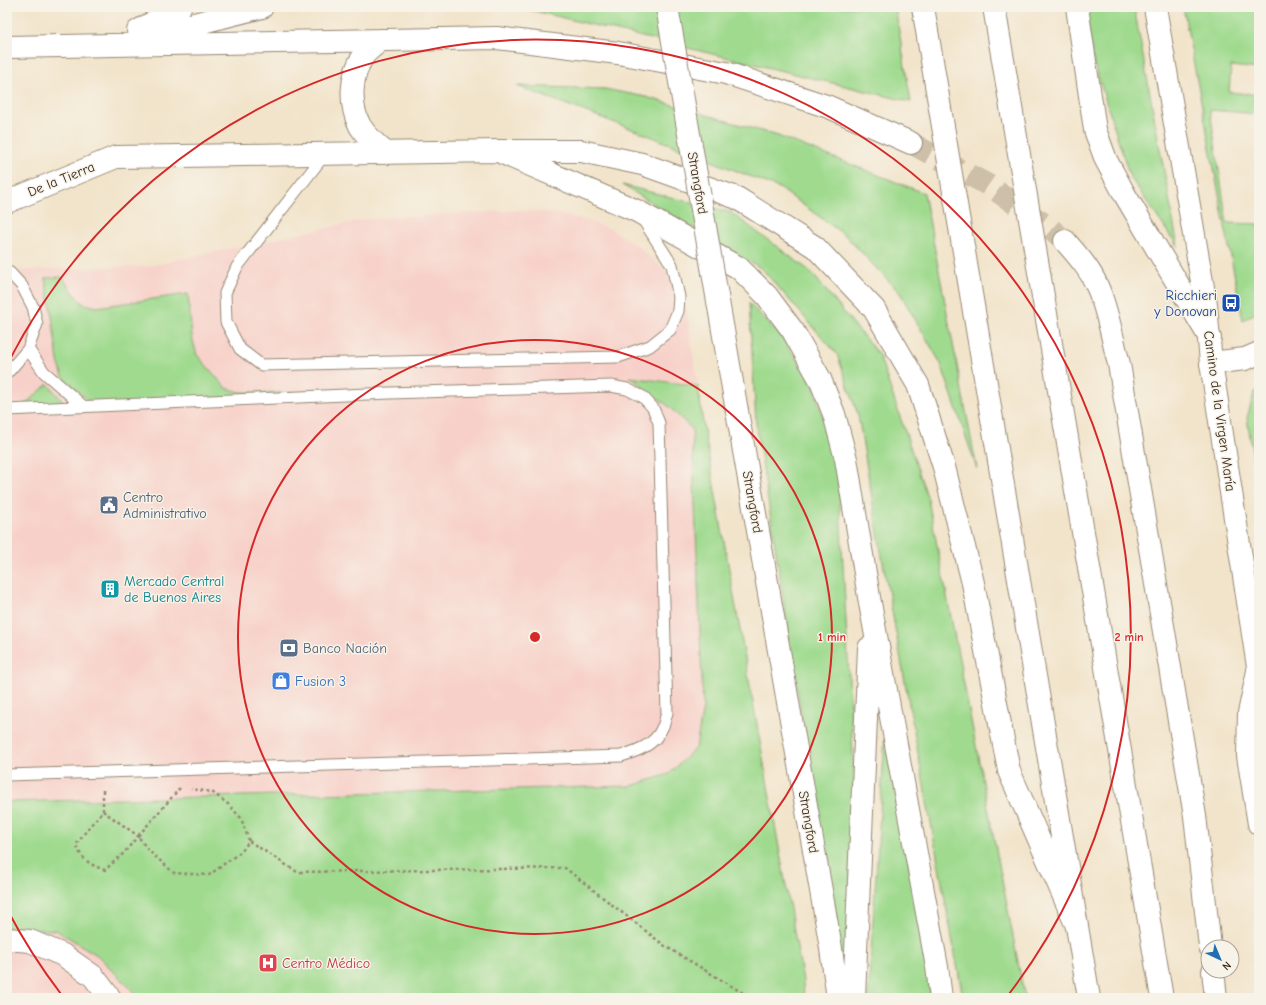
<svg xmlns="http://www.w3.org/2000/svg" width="1266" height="1005" font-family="'Comic Neue',sans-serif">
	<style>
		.built { fill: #f7d1c9 }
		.green { fill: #9fda8e; stroke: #6d8256 }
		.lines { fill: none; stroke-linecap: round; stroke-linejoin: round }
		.highway-tunnel { stroke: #cdbfa8; stroke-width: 22; stroke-dasharray: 22 11; stroke-linecap: butt }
		.lane-casing { stroke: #968774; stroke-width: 13 }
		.street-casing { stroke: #968774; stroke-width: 24 }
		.secondary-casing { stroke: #968774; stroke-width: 24 }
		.highway-casing { stroke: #968774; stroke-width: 24 }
		.path { stroke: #968774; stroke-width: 2.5; stroke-dasharray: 3 3; stroke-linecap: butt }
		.lane { stroke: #fff; stroke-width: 11 }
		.street { stroke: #fff; stroke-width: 22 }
		.secondary { stroke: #fff; stroke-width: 22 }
		.highway { stroke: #fff; stroke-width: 22 }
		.secondary-bridge-casing { stroke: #968774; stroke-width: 24; stroke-linecap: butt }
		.secondary-bridge { stroke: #fff; stroke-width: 22 }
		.ring { fill: none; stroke: #d62828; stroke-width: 2 }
		.labels { text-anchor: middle; stroke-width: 3; stroke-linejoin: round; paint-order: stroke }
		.street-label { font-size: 14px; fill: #3b2a1e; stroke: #f7f3e8 }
		.transit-label { font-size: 14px; fill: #164399; stroke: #f7f3e8; text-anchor: end }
		.service-label { font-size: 14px; fill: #4e5e75; stroke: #f7f3e8; text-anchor: start }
		.culture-label { font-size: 14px; fill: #0d838f; stroke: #f7f3e8; text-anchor: start }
		.shop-label { font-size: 14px; fill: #366cbe; stroke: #f7f3e8; text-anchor: start }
		.health-label { font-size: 14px; fill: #be3a42; stroke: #f7f3e8; text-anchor: start }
		.centre { fill: #d62828; stroke: #f7f3e8; stroke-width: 2 }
		.ring-label { font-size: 12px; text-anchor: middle; font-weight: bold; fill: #d62828; stroke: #f7f3e8; stroke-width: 3; stroke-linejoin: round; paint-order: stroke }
	</style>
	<rect width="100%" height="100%" fill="#f7f3e8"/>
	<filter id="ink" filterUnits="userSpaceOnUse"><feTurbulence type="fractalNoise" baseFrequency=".025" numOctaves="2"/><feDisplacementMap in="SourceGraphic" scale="8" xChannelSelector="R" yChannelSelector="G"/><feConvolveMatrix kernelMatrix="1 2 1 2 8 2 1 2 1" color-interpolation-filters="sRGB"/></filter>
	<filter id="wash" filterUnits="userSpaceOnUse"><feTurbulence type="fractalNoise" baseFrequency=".012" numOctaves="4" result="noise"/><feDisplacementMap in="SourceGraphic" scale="16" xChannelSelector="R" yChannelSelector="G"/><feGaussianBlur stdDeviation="0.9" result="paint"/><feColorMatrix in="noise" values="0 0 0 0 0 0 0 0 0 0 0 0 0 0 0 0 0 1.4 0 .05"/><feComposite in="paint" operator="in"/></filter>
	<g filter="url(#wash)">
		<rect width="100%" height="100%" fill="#f2e4cb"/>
		<!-- built -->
		<path class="built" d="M524 210 558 214 585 220 610 229 635 244 669 274 686 307 702 414 711 501 791 998H7V271L149 266 367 219Z"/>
		<!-- green -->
		<path class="green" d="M518 7H895L911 102Z
			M1084 7H1134L1178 247 1130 177 1094 64Z
			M1183 7H1259V69L1231 66 1229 92 1259 95V114L1210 110 1227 223 1259 224 1257 260 1259 261V311L1243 320Z
			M517 86 605 89 646 97 778 136 924 193 977 469 941 364 900 293 846 236 781 189 650 136Z
			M622 185 730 212 810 271 879 355 928 499 1025 998H963L882 557 858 415 837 354 762 269Z
			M62 277 78 299 84 304 97 307 188 294 192 337 197 355 226 388 240 392 368 394 94 406 63 377 58 361 51 309 45 278Z
			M749 303 780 335 813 384 838 469 854 773 845 998 756 423Z
			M630 377 698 386 703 424 803 981 804 998H137L135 993 97 955 56 930 7 929V802L631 786 669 774 696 747 703 708 692 429 667 405Z
			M48 384 64 403 24 405Z
			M1259 388V493L1247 418 1254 393Z
			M885 737 920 920 931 998H868Z"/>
	</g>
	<g filter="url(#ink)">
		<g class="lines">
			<!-- highway-tunnel -->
			<path class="highway-tunnel" d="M911 143 988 185 1050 228 1065 241"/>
			<defs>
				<path id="lane" d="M325 154 237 267 225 293 226 322 240 349 261 365 618 357 650 346 670 330 678 311 679 297 672 265 642 218
					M7 271 10 273 22 286 33 307 37 324 28 349 10 370 7 372
					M28 349 44 372 84 407
					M7 410 390 393 611 386 627 389 643 397 653 408 659 423 667 713C665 718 665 724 662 728 655 745 637 751 621 756L7 775"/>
				<path id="street" d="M1211 363 1245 359 1259 353"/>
				<path id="secondary" d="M1155 7 1206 305 1211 363 1259 673
					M138 31 180 7
					M151 35 262 7
					M381 40C375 45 368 50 364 55 350 75 349 105 360 126 367 137 376 145 386 153
					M7 47 497 38 618 53 726 73 829 107 911 143
					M7 202 116 157 498 151 637 211 739 268 767 296 793 331 820 379 834 414 846 459 870 603 937 967 941 998
					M737 411 830 942 838 998
					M1258 671 1249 713 1248 756 1259 824
					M7 939 30 941 63 955 93 976 110 998
					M854 998 869 648"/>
				<path id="highway" d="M923 7 1089 998
					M994 7 1162 998
					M1077 7 1095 130 1106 160 1125 195 1210 338
					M498 151H581L642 164 737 198 815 247 874 309 918 385 944 467 973 583 1009 771 1076 924
					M1065 241C1077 255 1090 269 1097 286 1108 310 1112 338 1119 364L1195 816 1210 947
					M1213 971 1216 998"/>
			</defs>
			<!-- lane casing -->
			<use href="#lane" class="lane-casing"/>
			<!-- street casing -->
			<use href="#street" class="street-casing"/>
			<!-- secondary casing -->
			<use href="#secondary" class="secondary-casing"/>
			<!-- highway casing -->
			<use href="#highway" class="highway-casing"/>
			<!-- path -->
			<path class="path" d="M180 788 138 836 148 850 174 873 209 875 242 851 249 841 241 818 228 804 212 792 191 789
				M103 790V811L89 827 76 845C82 860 90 865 105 870L124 853 138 836 103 811
				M249 841 297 872 565 868 665 946 743 993 755 998"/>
			<!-- lane -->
			<use href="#lane" class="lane"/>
			<!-- street -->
			<use href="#street" class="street"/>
			<!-- secondary -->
			<use href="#secondary" class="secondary"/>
			<!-- highway -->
			<use href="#highway" class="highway"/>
			<defs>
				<path id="secondary-bridge" d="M667 7 737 411"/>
			</defs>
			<!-- secondary-bridge casing -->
			<use href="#secondary-bridge" class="secondary-bridge-casing"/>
			<!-- secondary-bridge -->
			<use href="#secondary-bridge" class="secondary-bridge"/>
		</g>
	</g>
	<!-- distance rings -->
	<g class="ring">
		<circle cx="535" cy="637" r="297"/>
		<path d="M61 994A594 594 0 0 1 8 911M8 363A594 594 0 1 1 1009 994"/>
	</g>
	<!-- icons -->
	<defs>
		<symbol id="bus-square" viewBox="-11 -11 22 22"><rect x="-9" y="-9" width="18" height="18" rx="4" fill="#1a4fb4" stroke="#f7f3e8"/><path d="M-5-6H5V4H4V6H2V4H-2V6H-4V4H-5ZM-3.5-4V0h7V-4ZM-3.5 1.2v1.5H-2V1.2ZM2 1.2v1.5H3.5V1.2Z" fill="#fff"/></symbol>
		<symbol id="civic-square" viewBox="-11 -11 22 22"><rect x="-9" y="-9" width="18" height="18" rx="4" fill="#5c6f8a" stroke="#f7f3e8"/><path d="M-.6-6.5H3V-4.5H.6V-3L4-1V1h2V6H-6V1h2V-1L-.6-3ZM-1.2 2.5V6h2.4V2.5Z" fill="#fff"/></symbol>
		<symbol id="building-square" viewBox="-11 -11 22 22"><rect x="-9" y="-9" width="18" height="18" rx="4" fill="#0f9aa8" stroke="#f7f3e8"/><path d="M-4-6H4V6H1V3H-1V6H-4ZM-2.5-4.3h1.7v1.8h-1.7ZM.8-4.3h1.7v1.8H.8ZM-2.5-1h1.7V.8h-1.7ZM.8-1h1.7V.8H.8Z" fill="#fff"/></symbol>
		<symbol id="bank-square" viewBox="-11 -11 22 22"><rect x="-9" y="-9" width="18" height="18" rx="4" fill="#5c6f8a" stroke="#f7f3e8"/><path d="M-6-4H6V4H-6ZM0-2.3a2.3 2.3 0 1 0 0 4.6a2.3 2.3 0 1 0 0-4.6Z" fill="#fff"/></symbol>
		<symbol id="shop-square" viewBox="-11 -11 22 22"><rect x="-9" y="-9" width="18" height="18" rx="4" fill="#3f7fe0" stroke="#f7f3e8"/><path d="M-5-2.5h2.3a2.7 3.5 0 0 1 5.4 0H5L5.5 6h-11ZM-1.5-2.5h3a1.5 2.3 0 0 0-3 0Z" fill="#fff"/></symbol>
		<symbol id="hospital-square" viewBox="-11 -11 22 22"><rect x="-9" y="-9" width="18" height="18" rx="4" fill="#e0444e" stroke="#f7f3e8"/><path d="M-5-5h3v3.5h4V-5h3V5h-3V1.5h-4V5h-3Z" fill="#fff"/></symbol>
	</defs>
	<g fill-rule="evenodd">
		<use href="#bus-square" x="1220" y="292" width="22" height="22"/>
		<use href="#civic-square" x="98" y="494" width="22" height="22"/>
		<use href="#building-square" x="99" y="578" width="22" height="22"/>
		<use href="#bank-square" x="278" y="637" width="22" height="22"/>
		<use href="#shop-square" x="270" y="670" width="22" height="22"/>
		<use href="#hospital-square" x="257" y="952" width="22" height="22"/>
	</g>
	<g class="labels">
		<!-- street labels -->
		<g class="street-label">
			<text transform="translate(61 179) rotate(-22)" y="5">De la Tierra</text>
			<text transform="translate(698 183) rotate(80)" y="5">Strangford</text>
			<text transform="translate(1220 411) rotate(82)" y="5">Camino de la Virgen María</text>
			<text transform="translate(753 502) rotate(80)" y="5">Strangford</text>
			<text transform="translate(809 822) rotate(80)" y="5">Strangford</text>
		</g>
		<!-- transit labels -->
		<g class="transit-label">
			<text x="1217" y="300">Ricchieri<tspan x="1217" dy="16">y Donovan</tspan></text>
		</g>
		<!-- service labels -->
		<g class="service-label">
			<text x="123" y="502">Centro<tspan x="123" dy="16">Administrativo</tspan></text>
			<text x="303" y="653">Banco Nación</text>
		</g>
		<!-- culture labels -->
		<g class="culture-label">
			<text x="124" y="586">Mercado Central<tspan x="124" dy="16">de Buenos Aires</tspan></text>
		</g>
		<!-- shop labels -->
		<g class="shop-label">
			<text x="295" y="686">Fusion 3</text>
		</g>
		<!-- health labels -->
		<g class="health-label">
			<text x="282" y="968">Centro Médico</text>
		</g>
	</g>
	<circle cx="535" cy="637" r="6" class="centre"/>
	<g class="ring-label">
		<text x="832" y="641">1 min</text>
		<text x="1129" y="641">2 min</text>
	</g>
	<!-- margin -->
	<rect width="1266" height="1005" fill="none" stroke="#f7f3e8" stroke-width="24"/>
	<!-- north arrow -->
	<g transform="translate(1220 959) rotate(136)"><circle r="19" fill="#f7f3e8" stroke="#aca397"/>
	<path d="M0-3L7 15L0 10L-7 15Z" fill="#1f6fb2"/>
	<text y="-6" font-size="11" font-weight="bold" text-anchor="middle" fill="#3b2a1e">N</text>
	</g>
</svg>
